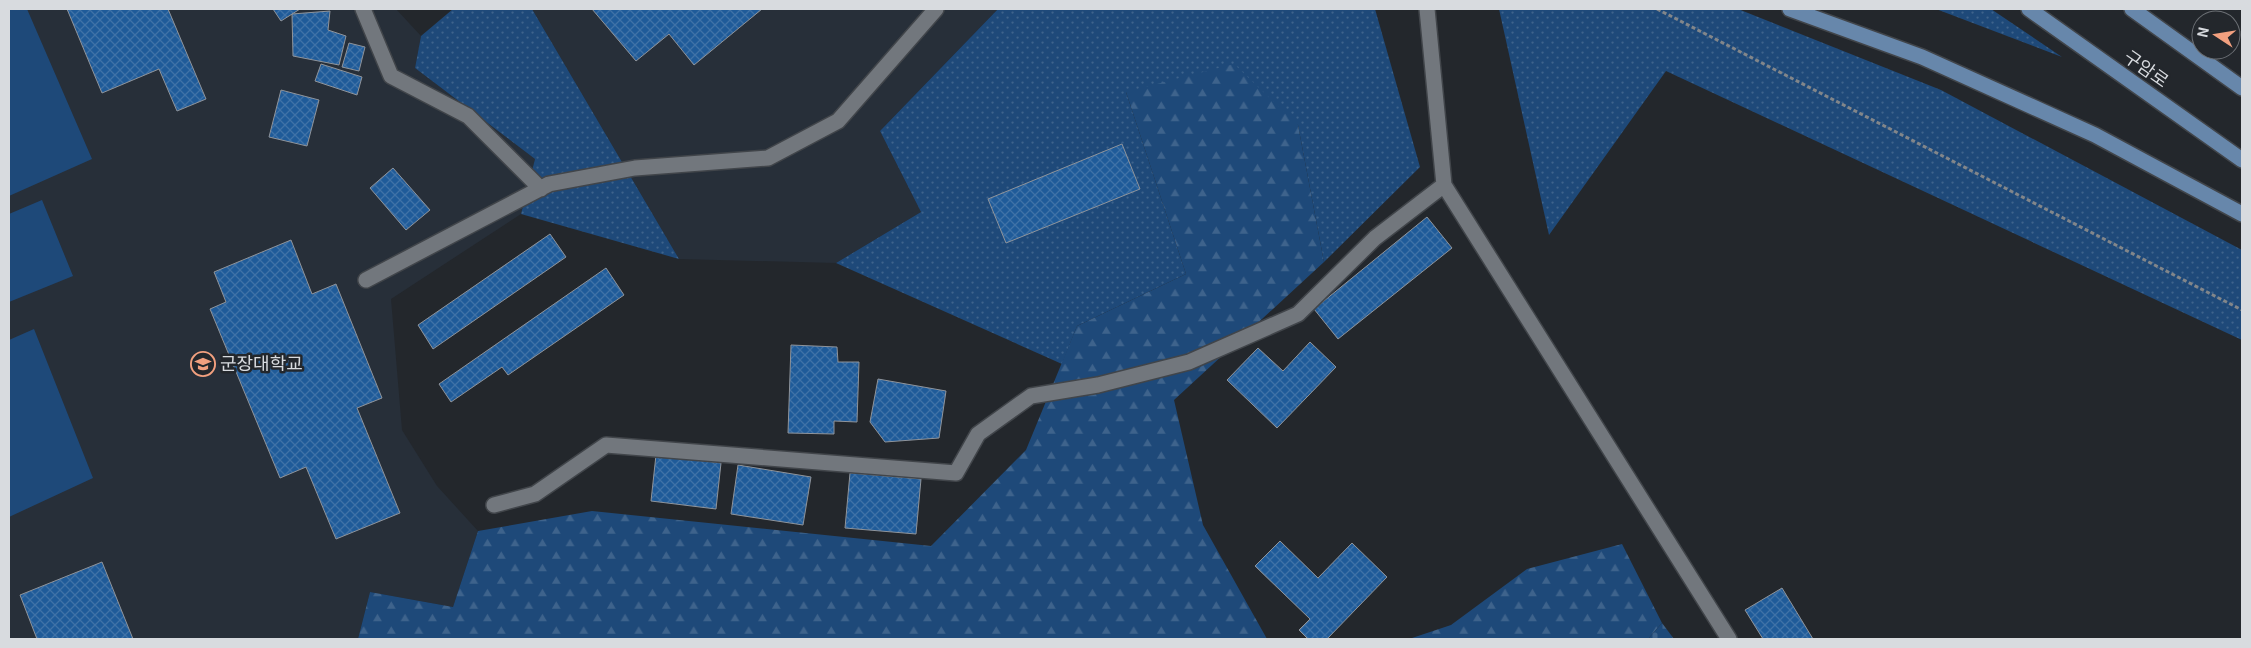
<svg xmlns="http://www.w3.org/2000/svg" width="2251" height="648" font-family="Georgia,'Noto Sans KR',serif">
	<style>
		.built { fill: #272f39 }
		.grass { fill: url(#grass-dots) }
		.forest { fill: url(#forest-firs) }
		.cemetery { fill: url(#cemetery-stones) }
		.park { fill: #1e4979 }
		.building { fill: url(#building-cross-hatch); stroke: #8f949b }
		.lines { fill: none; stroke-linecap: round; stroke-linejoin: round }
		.minor-casing { stroke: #41454a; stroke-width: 18 }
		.major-casing { stroke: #41454a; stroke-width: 18 }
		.path { stroke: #82868a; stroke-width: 3; stroke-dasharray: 4 2.5; stroke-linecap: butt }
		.minor { stroke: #72777d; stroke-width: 15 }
		.major { stroke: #6787ab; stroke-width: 15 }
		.labels { text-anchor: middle; stroke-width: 5; stroke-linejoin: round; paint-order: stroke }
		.street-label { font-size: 18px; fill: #d8dbdf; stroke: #23272c }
		.poi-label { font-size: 18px; fill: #d8dbdf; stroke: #23272c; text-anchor: start }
	</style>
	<defs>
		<pattern id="grass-dots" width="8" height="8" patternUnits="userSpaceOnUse" patternTransform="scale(1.25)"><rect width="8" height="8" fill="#1e4979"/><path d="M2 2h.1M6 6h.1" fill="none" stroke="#3e638c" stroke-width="1.8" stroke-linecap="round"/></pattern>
		<pattern id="forest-firs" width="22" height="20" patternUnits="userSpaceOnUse" patternTransform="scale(1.25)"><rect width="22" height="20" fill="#1e4979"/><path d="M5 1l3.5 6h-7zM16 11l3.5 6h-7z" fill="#3e638c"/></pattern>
		<pattern id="cemetery-stones" width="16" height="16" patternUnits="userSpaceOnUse" patternTransform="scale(1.25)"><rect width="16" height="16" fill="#1e4979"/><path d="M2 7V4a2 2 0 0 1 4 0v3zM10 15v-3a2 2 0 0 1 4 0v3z" fill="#3e638c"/></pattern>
		<pattern id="building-cross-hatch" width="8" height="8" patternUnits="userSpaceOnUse" patternTransform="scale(1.25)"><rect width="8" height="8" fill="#1f5b99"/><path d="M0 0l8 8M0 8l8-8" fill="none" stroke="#3f72a7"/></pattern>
	</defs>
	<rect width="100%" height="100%" fill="#23272c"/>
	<!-- built -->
	<path class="built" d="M9 9H396L421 36 415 68 535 159 521 214 391 299 402 430 437 486 478 531 453 607 370 592 358 639H9Z
		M532 9H998L880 131 921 212 836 263 679 259Z"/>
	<!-- grass -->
	<path class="grass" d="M453 9H532L679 259 521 214 535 159 415 68 421 36Z
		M998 9H1375L1420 167 1324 262 1298 125 1126 92 1186 274 1077 326 1062 364 836 263 921 212 880 131Z
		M1499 9H1738L1941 90 2242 250V340L1666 71 1549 235Z
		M1936 9H1991L2062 57Z"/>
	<!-- forest -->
	<path class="forest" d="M1234 64 1298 125 1324 262 1174 400 1203 525 1267 639H358L370 592 453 607 478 531 592 511 931 546 1026 450 1077 326 1186 274 1126 92Z
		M1622 544 1662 623 1648 639H1409L1451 625 1527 569Z"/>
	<!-- cemetery -->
	<path class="cemetery" d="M1662 623 1674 639H1648Z"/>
	<!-- park -->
	<path class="park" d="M9 9H27L92 159 9 196Z
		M42 200 73 276 9 302V214Z
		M34 329 93 478 9 517V340Z"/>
	<!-- building -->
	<path class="building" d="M67 9H168L206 99 177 111 159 69 102 93Z
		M273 9H300L281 21Z
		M592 9H762L694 65 669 34 636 61Z
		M330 11 328 30 346 36 339 65 293 56 292 14Z
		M349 43 365 47 359 71 342 67Z
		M321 64 362 77 357 95 315 81Z
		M281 90 319 100 307 146 269 137Z
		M1122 144 1140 189 1006 243 988 199Z
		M393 168 430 210 406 230 370 188Z
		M1427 217 1452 248 1338 339 1314 309Z
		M550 234 566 257 433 349 418 325Z
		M291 240 312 294 336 284 382 398 357 408 400 513 336 539 306 467 280 478 210 309 226 302 214 272Z
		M606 268 624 295 508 375 502 367 451 402 439 384Z
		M1310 342 1336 367 1277 428 1227 380 1258 348 1283 371Z
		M791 345 837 347 838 362H859L857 422 834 421V434L788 433Z
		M878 379 946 391 939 438 885 442 870 422Z
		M656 455 721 463 716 509 651 501Z
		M738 465 811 477 803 525 731 514Z
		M850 473 921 479 916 534 845 528Z
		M1280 541 1318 578 1352 543 1387 577 1327 639H1308L1299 630 1310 619 1255 566Z
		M102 562 133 639H37L20 595Z
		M1782 588 1813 639H1763L1745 610Z"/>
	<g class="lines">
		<defs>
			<path id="minor" d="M363 9 391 76 468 116 541 189
				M1427 9 1444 185 1729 639
				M366 280 549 184 635 168 768 158 838 121 936 9
				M494 505 535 494 606 445 956 473 978 434 1031 396 1098 385 1189 362 1298 314 1375 238 1444 185"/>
			<path id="major" d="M1790 9 1922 57 2095 135 2242 214
				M2029 9 2242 160
				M2132 9 2242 88"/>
		</defs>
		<!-- minor casing -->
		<use href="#minor" class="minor-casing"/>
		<!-- major casing -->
		<use href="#major" class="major-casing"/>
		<!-- path -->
		<path class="path" d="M1657 9 2242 310"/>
		<!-- minor -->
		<use href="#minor" class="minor"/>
		<!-- major -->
		<use href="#major" class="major"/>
	</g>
	<!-- icons -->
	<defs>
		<symbol id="university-ring" viewBox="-11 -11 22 22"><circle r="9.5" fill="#23272c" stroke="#f2a07f" stroke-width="1.5"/><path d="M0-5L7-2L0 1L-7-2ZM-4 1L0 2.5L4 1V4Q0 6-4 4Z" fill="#f2a07f"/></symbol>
	</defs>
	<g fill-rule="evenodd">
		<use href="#university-ring" x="189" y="350" width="28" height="28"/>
	</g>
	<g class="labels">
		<!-- street labels -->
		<g class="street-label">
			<text transform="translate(2146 69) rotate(35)" y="6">구암로</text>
		</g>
		<!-- poi labels -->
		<g class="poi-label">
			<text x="220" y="370">군장대학교</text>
		</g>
	</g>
	<!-- border -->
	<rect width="2251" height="648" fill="none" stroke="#d8dbdf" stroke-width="20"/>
	<!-- north arrow -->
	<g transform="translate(2216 35) rotate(282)"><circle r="24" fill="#23272c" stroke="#6b6f74"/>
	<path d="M0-4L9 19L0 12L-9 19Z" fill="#f2a07f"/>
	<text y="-8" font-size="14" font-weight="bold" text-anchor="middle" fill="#d8dbdf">N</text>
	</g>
</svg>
